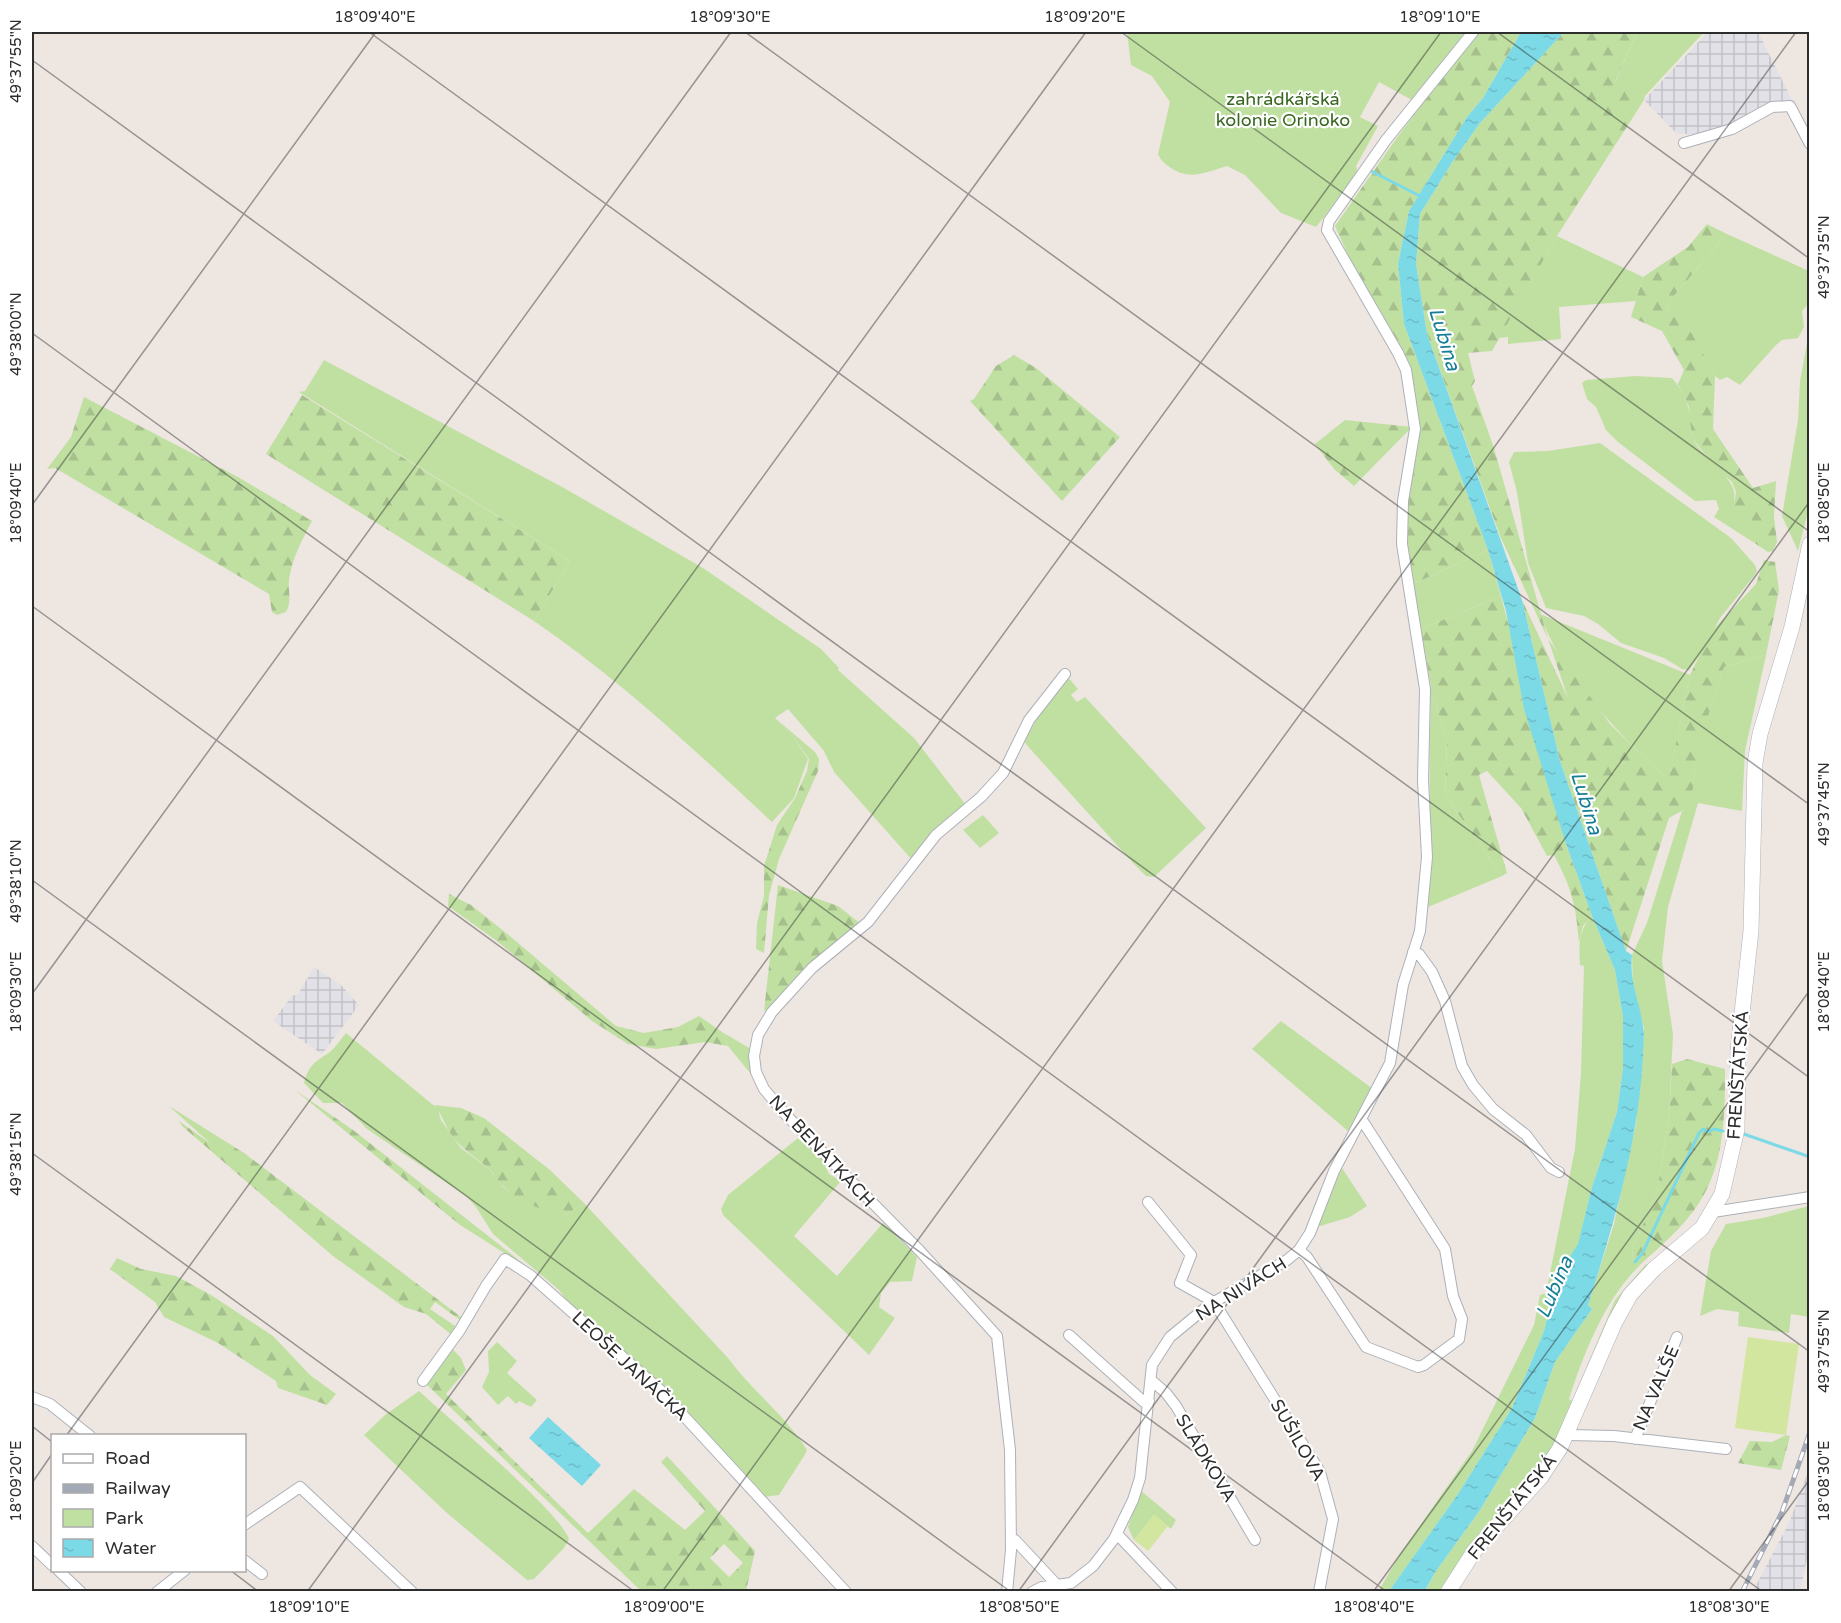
<svg xmlns="http://www.w3.org/2000/svg" width="1841" height="1623" font-family="'Varela Round',sans-serif">
	<style>
		.industrial { fill: url(#industrial-grid) }
		.green { fill: #c0e0a2 }
		.forest { fill: url(#forest-firs); fill-rule: evenodd }
		.pitch { fill: #d2e69f }
		.water { fill: url(#water-ripples) }
		.lines { fill: none; stroke-linecap: round; stroke-linejoin: round }
		.stream { stroke: #7cdae7; stroke-width: 3 }
		.minor-casing { stroke: #adb1b8; stroke-width: 12 }
		.secondary-casing { stroke: #adb1b8; stroke-width: 16 }
		.minor { stroke: #fff; stroke-width: 10 }
		.secondary { stroke: #fff; stroke-width: 15 }
		.rail-casing { stroke: #a4a9b6; stroke-width: 5 }
		.rail { stroke: #fff; stroke-width: 3; stroke-dasharray: 9; stroke-linecap: butt }
		.ticks { fill: none; stroke: #2d2d2d; stroke-width: 1.5; stroke-opacity: 0.45 }
		.labels { text-anchor: middle; stroke-width: 4.5; stroke-linejoin: round; paint-order: stroke }
		.park-label { font-size: 18px; fill: #396720; stroke: #fff }
		.street-label { font-size: 18px; fill: #2d2d2d; stroke: #fff }
		.water-label { font-size: 20px; font-style: italic; fill: #177e98; stroke: #fff }
		.neatline { fill: none; stroke: #2d2d2d; stroke-width: 2 }
		.ticks-label { font-size: 15px; text-anchor: middle; fill: #2d2d2d }
	</style>
	<defs>
		<pattern id="industrial-grid" width="8" height="8" patternUnits="userSpaceOnUse" patternTransform="scale(1.5)"><rect width="8" height="8" fill="#e2e1e7"/><path d="M0 4h8M4 0v8" fill="none" stroke="#c2c1c6"/></pattern>
		<pattern id="forest-firs" width="22" height="20" patternUnits="userSpaceOnUse" patternTransform="scale(1.5)"><rect width="22" height="20" fill="#c0e0a2"/><path d="M5 1l3.5 6h-7zM16 11l3.5 6h-7z" fill="#a5c08c"/></pattern>
		<pattern id="water-ripples" width="26" height="14" patternUnits="userSpaceOnUse" patternTransform="scale(1.5)"><rect width="26" height="14" fill="#7cdae7"/><path d="M2 4q2-2 4 0t4 0M15 11q2-2 4 0t4 0" fill="none" stroke="#6cbbc6"/></pattern>
	</defs>
	<rect width="100%" height="100%" fill="#eee6e1"/>
	<!-- industrial -->
	<path class="industrial" d="M1708 32H1758L1793 102 1733 124 1694 134H1677L1644 100Z
		M314 967 341 985 359 1005 322 1054 273 1021 292 996 298 994Z
		M1809 1469V1550L1800 1591H1753L1789 1523Z"/>
	<!-- green -->
	<path class="green" d="M1127 32H1465L1414 101 1379 82 1360 117 1378 126 1356 166 1358 174 1316 227 1281 213 1245 175 1227 166C1206 172 1190 181 1171 168 1165 164 1161 161 1158 154L1170 102 1152 76 1131 65Z
		M1637 32H1704L1645 96 1615 83Z
		M1727 234 1809 271V303L1802 311 1804 327 1798 338 1782 340 1776 345 1740 385 1727 377 1720 380 1715 376 1687 324 1675 317 1667 307 1672 298Z
		M1557 236 1643 277 1636 301 1559 307 1561 339 1508 344V337L1499 338Z
		M1808 338 1810 503 1798 551 1782 516 1798 420 1800 381Z
		M324 360 564 488 703 568 821 649 839 668 838 670 914 738 966 805 913 861 834 772 824 751 788 709 775 718 792 735 808 759 794 798 772 822C696 751 619 679 534 621L570 561 299 392 305 391Z
		M1635 376 1672 378C1683 390 1689 405 1691 421 1692 426 1690 434 1693 439 1702 458 1739 479 1734 499L1756 544 1714 517 1719 509 1716 500 1695 501 1618 442 1606 430 1596 407 1587 399 1582 383 1586 380Z
		M1600 443 1731 538 1755 565 1757 571 1754 576 1720 618 1702 652 1689 670 1682 669 1664 658 1621 643 1598 624 1584 616 1546 608 1528 563 1517 492 1509 462 1514 452 1548 451Z
		M1488 550 1501 596 1421 629 1413 584Z
		M1540 614 1690 675 1669 778 1662 775C1617 731 1560 674 1540 614Z
		M1766 655 1745 751 1742 811 1698 803 1668 907 1662 961 1673 1034 1669 1117 1657 1192 1632 1250 1633 1260 1639 1266C1604 1301 1584 1353 1569 1399L1572 1401 1615 1300 1646 1264 1648 1267 1540 1469 1442 1591 1425 1592 1434 1574 1480 1510 1535 1418 1555 1362 1592 1309 1588 1305 1614 1224 1636 1124 1644 1028 1633 990 1632 955 1647 923 1682 811C1694 805 1692 793 1693 782 1697 743 1712 704 1724 667Z
		M1067 676 1078 689 1071 695 1077 702 1085 697 1206 828 1154 877 1146 876 1133 863 1024 742 1043 708Z
		M1434 697 1447 742 1445 795 1502 876 1428 907C1432 837 1428 768 1431 698Z
		M983 815 999 833 980 848 963 830Z
		M1592 916 1615 970 1623 1017V1068L1617 1112 1592 1187 1578 1245 1546 1293 1549 1310 1544 1331 1512 1408 1458 1494 1389 1591 1378 1592 1400 1554 1472 1451 1534 1325 1540 1295 1546 1293 1575 1149 1581 1073 1584 966 1580 965C1579 946 1578 930 1592 916Z
		M1281 1021 1373 1089 1349 1132 1252 1049Z
		M722 1032 751 1049 750 1073 728 1046Z
		M346 1033 438 1109 441 1120 461 1148 489 1169 504 1188 517 1197 542 1209 566 1215 584 1203 728 1358C752 1391 785 1415 807 1450L804 1456 779 1495 764 1497 569 1304 559 1290 493 1234 476 1207 466 1196 367 1129 342 1103H323L304 1083C307 1068 315 1061 327 1054 334 1050 340 1040 346 1033Z
		M798 1138 823 1161 829 1174 841 1181 794 1236 837 1276 883 1223 917 1257 912 1281 890 1282 881 1293 879 1307 895 1318 869 1355 723 1215 721 1209 728 1195Z
		M1342 1168 1367 1206 1350 1217 1317 1227Z
		M1809 1206V1317L1791 1314 1789 1333 1738 1326 1739 1312 1717 1309 1700 1316 1711 1251 1726 1224 1763 1218Z
		M497 1342 517 1361 507 1373 537 1400 531 1407 519 1401 516 1404 508 1396 498 1405 482 1387 489 1372 488 1351Z
		M419 1391C446 1416 560 1512 569 1539L564 1548 534 1579 527 1580 447 1513 364 1435 385 1415Z
		M1140 1490 1176 1520 1171 1529 1154 1515 1134 1540 1128 1527Z"/>
	<!-- forest -->
	<path class="forest" d="M1476 32H1521L1483 98 1467 117 1409 211 1398 264 1404 324 1488 550 1413 584 1406 543 1407 501 1416 406 1335 226 1396 139Z
		M1564 32H1637L1615 82 1645 96 1644 100 1557 236 1492 351 1468 353 1475 381 1472 386 1494 448 1548 639 1610 724 1662 775 1669 777 1690 675 1711 632 1756 584 1764 560 1775 562 1779 590 1766 655 1724 667 1709 713 1694 772 1692 802 1687 808 1669 818 1626 951 1560 761 1522 600 1568 698 1548 639 1500 536 1427 334 1416 264 1420 214 1453 161 1480 123Z
		M1707 224 1727 234 1672 298 1667 307 1675 317 1687 323 1715 376 1713 429 1753 488 1776 481 1774 517 1777 542 1773 551 1768 552 1756 544 1734 506 1736 492 1732 482 1717 469 1692 438 1689 407 1678 384 1684 370 1662 331 1631 317 1643 277 1688 247Z
		M1014 355 1036 368 1120 437 1062 501 970 401 974 399 996 366Z
		M302 395 570 561 534 621 266 454Z
		M84 397 238 477 312 521C302 540 292 558 289 580 288 590 292 603 286 612L277 615 272 612 269 594 55 468 47 469 71 437Z
		M1345 420 1412 427 1354 486 1334 469 1315 444Z
		M1501 596 1565 841 1592 916 1583 926 1579 943C1576 905 1572 889 1554 855L1547 856 1521 808 1487 771 1479 775 1507 873 1502 876 1445 795 1447 742 1434 697 1431 698V686L1421 629Z
		M775 718 815 752 819 759 818 771 779 859 769 895 764 953 756 949 757 923 764 896V866L777 825 795 798 807 771 809 759 792 735Z
		M778 885 838 906 861 924 809 963 769 1009 764 1011Z
		M449 894 471 905 505 932 616 1026 644 1033 678 1027 699 1016 722 1032 728 1046 705 1042 656 1049 628 1044 592 1021 497 941 448 906Z
		M1687 1059 1725 1069C1725 1114 1725 1163 1699 1203 1684 1227 1659 1247 1639 1266L1633 1260 1632 1250 1657 1192 1669 1117 1672 1064Z
		M295 1090 353 1130 533 1271 460 1225Z
		M434 1105 461 1108 484 1118 550 1170 584 1203 566 1215C545 1212 518 1202 503 1186 497 1181 494 1173 488 1168 475 1157 463 1150 453 1137 445 1127 441 1111 434 1105Z
		M169 1106 244 1153 461 1317 460 1320 435 1302 430 1309 458 1328 453 1336 426 1314 404 1307 333 1256 182 1126 179 1121 211 1144Z
		M117 1258 141 1269 176 1276 211 1295 273 1336 310 1375 336 1394 327 1405 278 1388 276 1381 218 1343 164 1317 155 1302 110 1269Z
		M451 1347 461 1358 466 1370 446 1394 588 1533 634 1489 685 1530 705 1511 661 1462 667 1456 755 1551 746 1591H641L425 1383ZM724 1544 743 1563 729 1577 710 1558Z
		M1786 1435 1790 1436 1781 1470 1738 1463 1750 1441 1772 1442Z"/>
	<!-- pitch -->
	<path class="pitch" d="M1748 1337 1799 1344 1786 1435 1735 1428Z
		M1154 1514 1168 1526 1148 1551 1134 1540Z"/>
	<!-- water -->
	<path class="water" d="M1521 32H1564L1480 123 1453 161 1420 214 1416 264 1427 334 1522 600 1560 761 1626 951 1632 955C1629 982 1640 1002 1643 1027 1645 1036 1643 1046 1643 1055 1639 1140 1614 1224 1588 1305L1592 1309 1555 1362 1535 1418 1480 1510 1434 1574 1425 1591H1389L1458 1494 1512 1408 1544 1331 1549 1310 1546 1293 1578 1244 1592 1187 1617 1112 1623 1068V1017L1615 970 1592 916 1565 841 1524 709 1506 611 1488 550 1404 324 1398 264 1409 211 1467 117 1483 98Z
		M548 1417 601 1465 582 1486 529 1438Z"/>
	<g class="lines">
		<!-- stream -->
		<path class="stream" d="M1371 171 1420 196
			M1741 1133 1810 1157
			M1635 1262 1643 1252 1699 1133 1703 1129 1708 1132 1714 1129 1723 1131"/>
		<defs>
			<path id="minor" d="M1684 143 1732 129 1772 107 1790 106 1810 144
				M1413 952 1419 954 1432 972 1445 1001 1462 1066 1473 1085 1493 1109 1526 1135 1551 1168 1559 1172
				M1148 1202 1191 1255 1180 1283 1214 1302 1320 1472 1333 1519 1319 1592
				M1713 1212 1810 1197
				M1299 1250 1307 1257 1366 1347 1418 1367 1424 1365 1459 1339 1462 1319 1453 1296 1445 1249 1362 1120
				M1069 1335 1144 1402 1149 1401
				M1151 1380 1166 1393 1176 1406 1255 1540
				M423 1381 460 1330 486 1286 505 1259 530 1275 659 1389 846 1592
				M32 1397 50 1404 90 1436
				M1568 1435 1614 1436 1726 1449
				M1635 1439 1677 1337
				M244 1525 300 1487 412 1592
				M1117 1534 1172 1592
				M1011 1540H1015L1057 1585
				M32 1546 52 1565
				M244 1560 262 1574
				M58 1570 81 1592
				M157 1592 185 1570
				M1007 1592 1011 1550 1010 1450 997 1336 920 1251 785 1114 764 1089 756 1072 754 1056 758 1035 772 1012 812 968 868 922 936 835 981 797 1003 773 1029 720 1065 674
				M1032 1592 1042 1587 1071 1583 1093 1566 1114 1539 1133 1500 1140 1478 1152 1365 1170 1337 1209 1305 1287 1260 1299 1250 1310 1233 1334 1171 1390 1063 1403 985 1420 931 1427 857 1423 780 1425 689 1402 544 1403 501 1415 429 1406 370 1398 353 1327 230 1329 221 1386 140 1473 32"/>
			<path id="secondary" d="M1448 1592 1475 1550 1541 1477 1560 1448 1615 1322 1630 1295 1654 1269 1702 1228 1722 1194 1737 1129 1738 1050 1751 931 1755 763 1760 734 1792 627 1810 544"/>
		</defs>
		<!-- minor casing -->
		<use href="#minor" class="minor-casing"/>
		<!-- secondary casing -->
		<use href="#secondary" class="secondary-casing"/>
		<!-- minor -->
		<use href="#minor" class="minor"/>
		<!-- secondary -->
		<use href="#secondary" class="secondary"/>
		<defs>
			<path id="rail" d="M1742 1592 1782 1512 1810 1432"/>
		</defs>
		<!-- rail casing -->
		<use href="#rail" class="rail-casing"/>
		<!-- rail -->
		<use href="#rail" class="rail"/>
	</g>
	<!-- ticks -->
	<path class="ticks" d="M369 32 1810 1078M745 32 1810 805M1121 32 1810 532M1497 32 1810 259M32 60 1810 1352M32 333 1763 1592M32 505 376 32M32 606 1387 1592M32 880 1011 1592M32 994 731 32M32 1153 635 1592M32 1426 52 1442M66 1436 1086 32M32 1483 52 1454M230 1570 259 1592M307 1592 1441 32M662 1592 1796 32M1018 1592 1810 501M1373 1592 1810 990M1728 1592 1810 1479"/>
	<g class="labels">
		<!-- park labels -->
		<g class="park-label">
			<text x="1283" y="105">zahrádkářská<tspan x="1283" dy="21">kolonie Orinoko</tspan></text>
		</g>
		<!-- street labels -->
		<g class="street-label">
			<text transform="translate(1738 1075) rotate(-86)" y="6">FRENŠTÁTSKÁ</text>
			<text transform="translate(822 1151) rotate(47)" y="6">NA BENÁTKÁCH</text>
			<text transform="translate(1241 1289) rotate(-32)" y="6">NA NIVÁCH</text>
			<text transform="translate(630 1366) rotate(43)" y="6">LEOŠE JANÁČKA</text>
			<text transform="translate(1656 1388) rotate(-67)" y="6">NA VALŠE</text>
			<text transform="translate(1298 1440) rotate(60)" y="6">SUŠILOVA</text>
			<text transform="translate(1206 1458) rotate(59)" y="6">SLÁDKOVA</text>
			<text transform="translate(1512 1507) rotate(-51)" y="6">FRENŠTÁTSKÁ</text>
		</g>
		<!-- water labels -->
		<g class="water-label">
			<text transform="translate(1445 339) rotate(73)" y="7">Lubina</text>
			<text transform="translate(1587 803) rotate(73)" y="7">Lubina</text>
			<text transform="translate(1554 1287) rotate(-67)" y="7">Lubina</text>
		</g>
	</g>
	<!-- border -->
	<rect width="1841" height="1623" fill="none" stroke="#ffffff" stroke-width="66"/>
	<!-- legend -->
	<rect x="51" y="1434" width="195" height="138" fill="#ffffff" stroke="#ababab" stroke-width="1.5"/>
	<rect x="63" y="1454" width="30" height="9" fill="#ffffff" stroke="#ababab" stroke-width="1.5"/>
	<text x="105" y="1464" font-size="18" fill="#2d2d2d">Road</text>
	<rect x="63" y="1484" width="30" height="9" fill="#a4a9b6" stroke="#ababab" stroke-width="1.5"/>
	<text x="105" y="1494" font-size="18" fill="#2d2d2d">Railway</text>
	<rect x="63" y="1509" width="30" height="18" fill="#c0e0a2" stroke="#ababab" stroke-width="1.5"/>
	<text x="105" y="1524" font-size="18" fill="#2d2d2d">Park</text>
	<rect x="63" y="1539" width="30" height="18" fill="url(#water-ripples)" stroke="#ababab" stroke-width="1.5"/>
	<text x="105" y="1554" font-size="18" fill="#2d2d2d">Water</text>
	<rect x="33" y="33" width="1775" height="1557" class="neatline"/>
	<g class="ticks-label">
		<text x="375" y="22">18°09'40"E</text>
		<text x="730" y="22">18°09'30"E</text>
		<text x="1085" y="22">18°09'20"E</text>
		<text x="1440" y="22">18°09'10"E</text>
		<text transform="translate(16 61) rotate(-90)" y="5">49°37'55"N</text>
		<text transform="translate(1824 257) rotate(-90)" y="5">49°37'35"N</text>
		<text transform="translate(16 334) rotate(-90)" y="5">49°38'00"N</text>
		<text transform="translate(16 503) rotate(-90)" y="5">18°09'40"E</text>
		<text transform="translate(1824 503) rotate(-90)" y="5">18°08'50"E</text>
		<text transform="translate(1824 804) rotate(-90)" y="5">49°37'45"N</text>
		<text transform="translate(16 881) rotate(-90)" y="5">49°38'10"N</text>
		<text transform="translate(16 992) rotate(-90)" y="5">18°09'30"E</text>
		<text transform="translate(1824 992) rotate(-90)" y="5">18°08'40"E</text>
		<text transform="translate(16 1154) rotate(-90)" y="5">49°38'15"N</text>
		<text transform="translate(1824 1351) rotate(-90)" y="5">49°37'55"N</text>
		<text transform="translate(16 1481) rotate(-90)" y="5">18°09'20"E</text>
		<text transform="translate(1824 1481) rotate(-90)" y="5">18°08'30"E</text>
		<text x="309" y="1612">18°09'10"E</text>
		<text x="664" y="1612">18°09'00"E</text>
		<text x="1019" y="1612">18°08'50"E</text>
		<text x="1374" y="1612">18°08'40"E</text>
		<text x="1729" y="1612">18°08'30"E</text>
	</g>
</svg>
